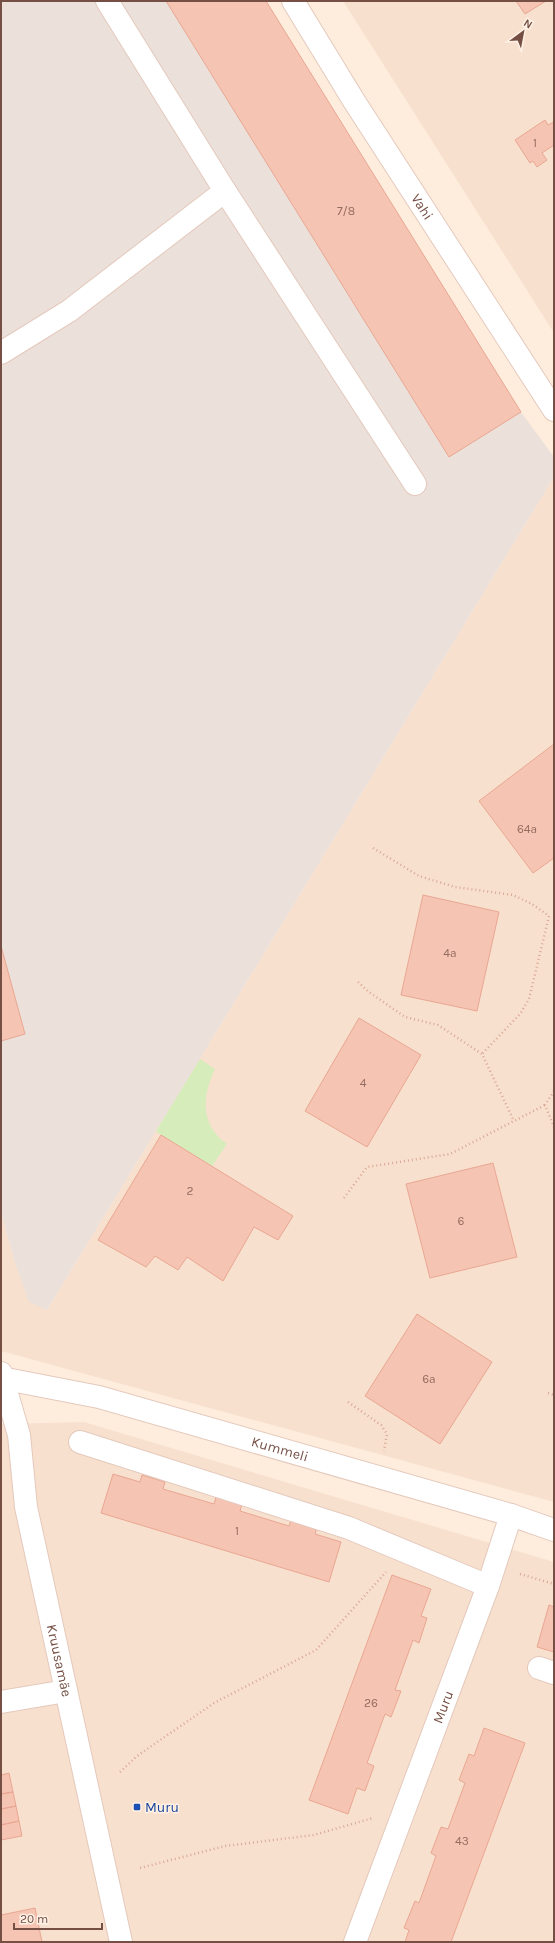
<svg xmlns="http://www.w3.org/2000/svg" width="555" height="1943" font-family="Karla,sans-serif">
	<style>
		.residential { fill: #f8e0ce }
		.industrial { fill: #ebe0da }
		.green { fill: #d6ecbb }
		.building { fill: #f5c4b3; stroke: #e9a792 }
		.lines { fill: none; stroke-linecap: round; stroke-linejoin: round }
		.minor-casing { stroke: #e4c9bc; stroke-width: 24 }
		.path { stroke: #daa796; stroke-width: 2.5; stroke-dasharray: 1 3; stroke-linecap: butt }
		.minor { stroke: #fff; stroke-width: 22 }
		.transit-dot { fill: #1a4fb4; stroke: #fff1e5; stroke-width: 1.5 }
		.labels { text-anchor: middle; stroke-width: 3; stroke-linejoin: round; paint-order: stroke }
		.number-label { font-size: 12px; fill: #956c60 }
		.street-label { font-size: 14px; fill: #754f44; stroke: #fff1e5 }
		.transit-label { font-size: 14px; fill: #164399; stroke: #fff1e5; text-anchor: start }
	</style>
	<rect width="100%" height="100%" fill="#feeddd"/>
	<!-- residential -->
	<path class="residential" d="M343 1H554V333Z
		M554 477V1502L1 1351V1212L15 1263 47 1310Z
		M84 1422 554 1562V1942H1V1424Z"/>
	<!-- industrial -->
	<path class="industrial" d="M1 1H266L521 412 554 457V477L47 1310 29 1302 15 1263 1 1212Z"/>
	<!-- green -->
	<path class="green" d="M200 1059 215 1069C202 1096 200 1125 227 1144L212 1166 161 1135 156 1131Z"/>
	<!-- building -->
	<path class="building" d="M166 1H266L521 412 449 457Z
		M516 1H546L525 14Z
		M545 120 548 125 554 122V145L542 153 547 160 537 167 533 161 530 163 515 140Z
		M554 744V858L533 873 479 801Z
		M423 895 499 912 477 1011 401 995Z
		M1 946 25 1034 1 1041Z
		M359 1018 421 1055 367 1147 305 1111Z
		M161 1135 293 1216 278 1240 254 1227 223 1281 187 1257 178 1270 155 1256 146 1267 98 1240Z
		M493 1163 517 1257 430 1278 406 1184Z
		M417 1314 492 1362 440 1444 365 1396Z
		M113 1474 140 1482 142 1475 165 1482 163 1489 214 1504 216 1497 242 1504 240 1511 289 1526 291 1520 317 1528 315 1534 341 1542 329 1582 101 1513Z
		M392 1575 431 1589 421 1616 427 1618 419 1643 413 1640 395 1690 401 1691 391 1717 385 1714 367 1763 374 1766 365 1791 357 1788 348 1814 309 1800Z
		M549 1605 554 1607V1652L537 1647Z
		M484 1728 525 1743 451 1942H405L409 1930 404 1928 415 1901 419 1903 436 1856 431 1853 441 1827 448 1829 465 1783 459 1780 469 1754 474 1756Z
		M9 1773 13 1792 1 1794V1775Z
		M13 1792 16 1806 1 1809V1794Z
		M16 1806 19 1821 1 1825V1809Z
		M19 1821 22 1836 1 1840V1825Z
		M35 1908 42 1942H1V1915Z"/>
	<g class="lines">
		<defs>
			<g id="minor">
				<path id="s1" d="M293 1 354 101 554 410"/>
				<path d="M225 191 415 484"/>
				<path d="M1 353 69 311 225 191 107 1"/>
				<path id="s2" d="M1 1373 19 1435 26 1507 121 1942"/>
				<path id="s3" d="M1 1378 99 1397 511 1515 554 1530"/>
				<path d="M80 1442 349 1528 488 1586"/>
				<path d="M539 1668 554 1673"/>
				<path d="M1 1702 66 1691"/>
				<path id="s4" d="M355 1942 488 1586 511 1515"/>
			</g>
		</defs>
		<!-- minor casing -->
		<use href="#minor" class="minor-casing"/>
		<!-- path -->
		<path class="path" d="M373 848 419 876 455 887 513 895 532 904 549 916 529 999 520 1014 482 1054
			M358 982 369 992 405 1017 438 1025 482 1054 514 1121
			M554 1091 545 1105 554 1127
			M344 1198 367 1167 450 1154 545 1105
			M548 1393 554 1395
			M348 1402 381 1425 387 1434 384 1451
			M520 1574 554 1584
			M120 1772 137 1756 214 1703 316 1650 386 1572
			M140 1868 225 1846 314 1835 373 1818"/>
		<!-- minor -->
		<use href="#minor" class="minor"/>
	</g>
	<!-- markers -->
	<rect class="transit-dot" x="133" y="1803" width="8" height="8" rx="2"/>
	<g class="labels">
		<!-- number labels -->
		<g class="number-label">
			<text x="535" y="147">1</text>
			<text x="346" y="215">7/8</text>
			<text x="527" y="833">64a</text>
			<text x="450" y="957">4a</text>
			<text x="363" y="1087">4</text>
			<text x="190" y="1195">2</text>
			<text x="461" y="1225">6</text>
			<text x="429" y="1383">6a</text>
			<text x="237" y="1535">1</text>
			<text x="371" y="1707">26</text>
			<text x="462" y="1845">43</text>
		</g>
		<!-- street labels -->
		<g class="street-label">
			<text dy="5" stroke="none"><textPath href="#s1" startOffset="243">Vahi</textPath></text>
			<text dy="5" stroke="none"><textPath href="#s3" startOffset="288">Kummeli</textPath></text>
			<text dy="5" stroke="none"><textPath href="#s2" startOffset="294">Kruusamäe</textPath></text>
			<text dy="5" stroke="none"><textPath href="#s4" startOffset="251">Muru</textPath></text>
		</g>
		<!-- transit labels -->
		<g class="transit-label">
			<text x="145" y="1812">Muru</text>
		</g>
	</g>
	<!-- border -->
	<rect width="555" height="1943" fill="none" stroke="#754f44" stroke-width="4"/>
	<!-- north arrow -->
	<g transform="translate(523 32) rotate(32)" stroke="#fff1e5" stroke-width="3" paint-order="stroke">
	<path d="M0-3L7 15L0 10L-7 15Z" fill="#754f44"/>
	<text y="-6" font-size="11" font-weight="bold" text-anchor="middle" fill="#754f44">N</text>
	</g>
	<!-- scale -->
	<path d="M14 1923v6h88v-6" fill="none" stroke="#754f44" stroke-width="2"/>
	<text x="20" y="1923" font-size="12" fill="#754f44" stroke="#fff1e5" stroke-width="3" paint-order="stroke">20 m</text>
</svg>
